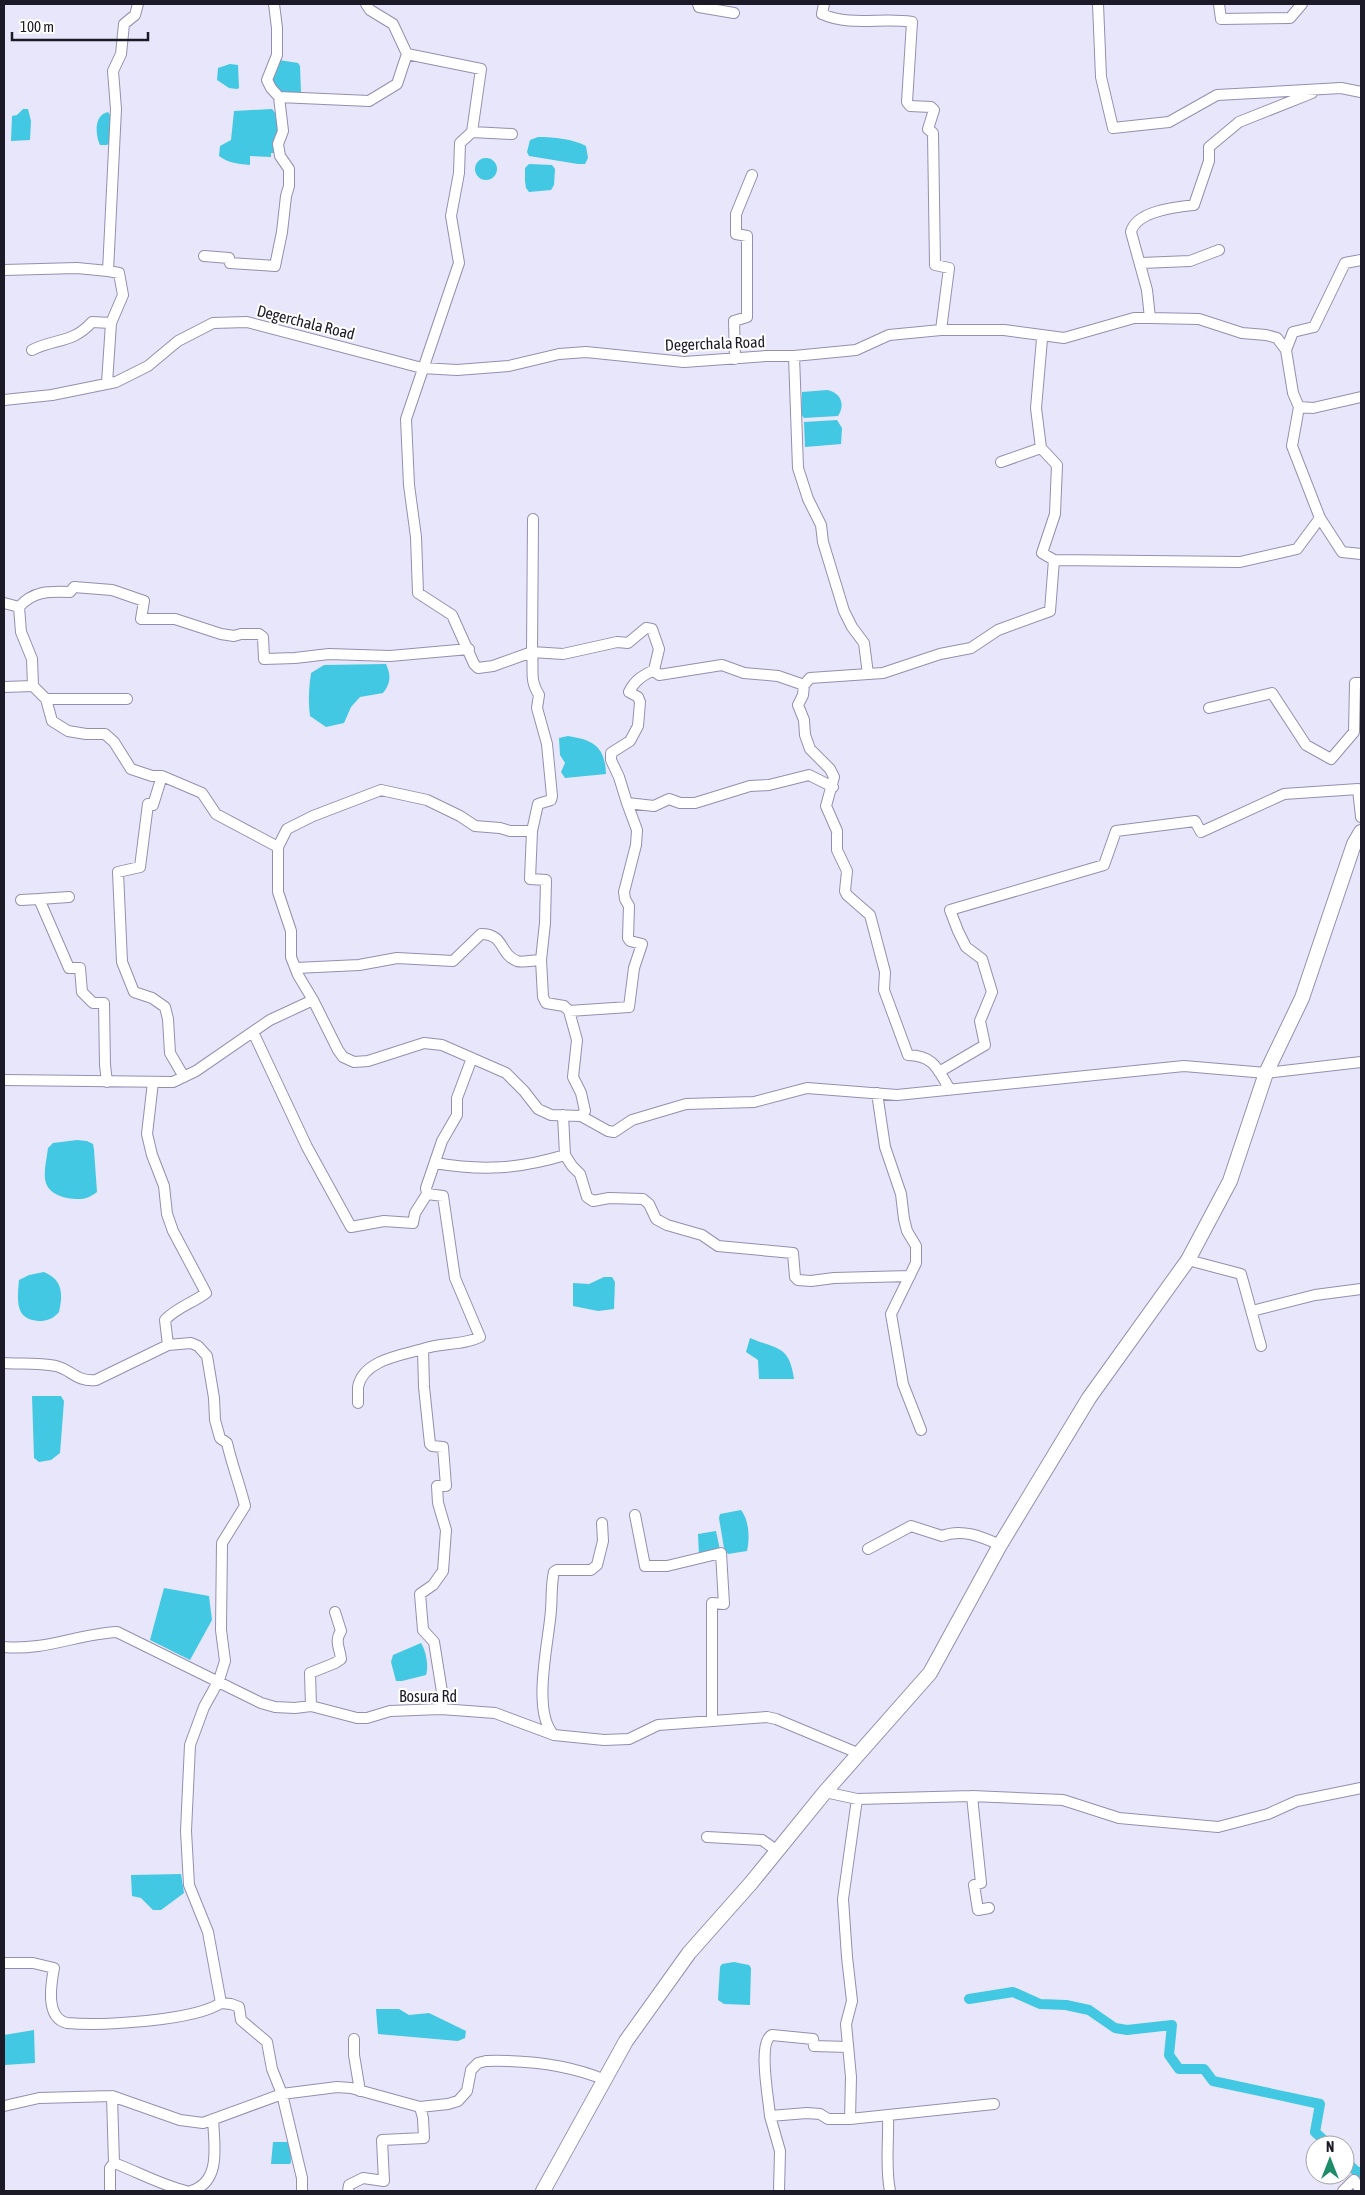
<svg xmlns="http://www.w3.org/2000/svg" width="1365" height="2195" font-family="'Asap Condensed',sans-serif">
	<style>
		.water { fill: #42c8e2 }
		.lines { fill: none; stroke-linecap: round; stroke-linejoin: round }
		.canal { stroke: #42c8e2; stroke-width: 10 }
		.street-casing { stroke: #948fae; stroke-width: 12 }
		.secondary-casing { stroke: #948fae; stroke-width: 16 }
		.street { stroke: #fff; stroke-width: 10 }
		.secondary { stroke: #fff; stroke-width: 14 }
		.labels { text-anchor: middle; stroke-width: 4; stroke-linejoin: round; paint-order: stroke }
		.street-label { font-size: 16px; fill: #1c1a27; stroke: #fff }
	</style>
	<rect width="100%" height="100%" fill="#e8e6fa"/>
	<!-- water -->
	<path class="water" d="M279 60 298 63 300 66 301 92 296 96H281L271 79Z
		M230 64 238 65 239 88 237 89 229 88 217 80 218 68Z
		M23 109H28L31 121 30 140 11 141 12 116 17 115Z
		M272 109 280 119 276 153H271V157L250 156V165C239 164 228 163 219 156L220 146 231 140 234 111Z
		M108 112 112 118 110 142 107 145H100C95 134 94 115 108 112Z
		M538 137C554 137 573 139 586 146L588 158 585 164H578L529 156 527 152 530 140Z
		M475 169a11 11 0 1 1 22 0a11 11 0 1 1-22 0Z
		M529 164 552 165 555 169 554 185 551 190 529 192 526 188 525 181V168Z
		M827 390C840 392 846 404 838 416L804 418 801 414 802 392Z
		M837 420 842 428 841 444 805 447 804 422Z
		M386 664C391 675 391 683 383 693L360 697 351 707 344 723 326 727 310 716C308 702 309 687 311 673L324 665Z
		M568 736C593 740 605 746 606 774L565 778 561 772 565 763 560 755 559 738Z
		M77 1140 87 1141 93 1144 94 1150 97 1192C87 1200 80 1200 67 1198 37 1191 45 1172 48 1148L53 1143Z
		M44 1272C63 1280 63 1294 59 1312 54 1318 49 1320 42 1321 15 1321 17 1302 19 1280L29 1275Z
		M604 1277H612L615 1282 614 1309 598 1311 573 1306V1283L589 1284Z
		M750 1338C778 1350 789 1345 794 1379H759L758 1360 746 1352Z
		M32 1396H61L64 1401 60 1453 51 1460 39 1462 34 1458Z
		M741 1510C749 1520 750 1538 747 1551L728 1554 724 1548 719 1518 720 1514Z
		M716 1531 720 1550 699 1556 698 1534Z
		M164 1588 209 1596 212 1620 190 1660 150 1640Z
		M421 1643C426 1651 429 1666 426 1675L402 1681H396L391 1662 393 1655Z
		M181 1874 184 1893 161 1910H153L141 1898 132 1896 131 1875Z
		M734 1962 749 1965 751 1968 750 2005 724 2004 718 2000 720 1967 722 1964Z
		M376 2009H399L409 2015 429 2013 466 2031 465 2038 458 2041 378 2034Z
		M34 2030 35 2063 4 2065V2035Z
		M273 2142H290L291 2162 290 2164H271Z"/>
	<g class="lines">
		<!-- canal -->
		<path class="canal" d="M969 1999 1013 1992 1040 2004 1066 2005 1089 2010 1115 2028 1127 2030 1172 2025 1169 2055 1179 2069H1204L1213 2081 1320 2104 1315 2132 1329 2145
			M1345 2161 1357 2172H1361"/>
		<defs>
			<path id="street" d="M274 4 277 28V55L267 80 271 88 279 97 369 101 397 84 407 54
				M366 4 370 10 393 24 407 54 481 69 472 132 460 143 459 173 451 216 459 263 406 419 409 485 416 537 418 593 452 615 474 664 478 668 493 666 532 652 533 519
				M698 4 699 7 734 13
				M824 4 822 14C851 27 882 17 912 22L907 102 910 106 931 107 934 110 928 129 933 133 935 265 949 268 941 330
				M1098 4 1101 77 1113 128 1169 122 1217 95 1341 88 1361 92
				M1219 4 1221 19 1290 18 1302 4
				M472 132 512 134
				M204 256 229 258 230 263 275 266 282 232 286 196 289 186V169L280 156 278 144 283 131 279 97
				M1141 263 1190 261 1219 250
				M4 270 77 268 108 271
				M1150 318 1147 290 1131 232C1136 211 1176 207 1194 205L1209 161V147L1239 122 1312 93
				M32 350C56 338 72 344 92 322L111 323
				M1286 350 1293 332 1314 327 1345 263 1361 260
				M794 356 798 468 808 499 821 525 823 542 844 611 852 627 864 643 868 674
				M735 359 734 321 747 317V236L736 234V214L752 175
				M107 383 111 323 123 295 119 273 108 271 116 109 113 71 121 54 124 24 135 15 138 4
				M4 400 52 395 116 382 148 366 178 341 213 323 247 322 422 368 457 370 509 366 559 354 586 352 684 362 766 356H794L856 350 889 335 941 330H1004L1064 338 1134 318H1150L1199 319 1242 333 1266 335 1277 338 1286 350 1293 393 1299 407 1313 408 1361 397
				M1299 407 1292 446 1320 518
				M1041 448 1036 408 1042 339
				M1001 462 1041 448 1057 465 1055 514 1042 553 1054 560
				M4 603 19 607 21 632 32 659 33 686
				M19 607C33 591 49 591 70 592L74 587 112 590 144 601 141 619H175L221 634 234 636 241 634H259L263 637 264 659 295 658 329 654 390 656 469 649
				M654 670C642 676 635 680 629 692L638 697 640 702 638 726 630 741 611 753V760L619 777 627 803 654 806 669 799 680 803H695L750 786 769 785 809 775 833 787
				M804 685 803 695 798 705 804 720 805 735 810 749 830 769 834 777 826 806 837 831V850L847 871 845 891 847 895 870 915 885 972 884 990 908 1055C934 1056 937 1068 949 1088
				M4 687 33 686 46 699 52 721 68 731 86 734H105L114 742 131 769 152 776H162L202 793 216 814 278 847V892L291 931V957L298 975 313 1000 338 1050 343 1057 354 1062 368 1061 424 1043 442 1045 506 1073 524 1091 538 1109 551 1115 581 1116 608 1131 614 1132 632 1120 686 1104 754 1102 807 1088 897 1095 1184 1066 1266 1073 1361 1062
				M46 699H127
				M1209 708 1272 693 1306 745 1331 759 1354 732 1355 683H1361
				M162 776 153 805 148 804 140 867 118 872 122 962 134 992 152 998 165 1007 168 1019 170 1053 184 1077
				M532 831 538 804 551 800 552 796 547 744 537 708 539 695C529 679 534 671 532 652L563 654 617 642 628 643 646 628 652 629 659 649 654 670 659 675 722 665 744 673 778 676 804 685 810 678 883 673 940 654 971 648 998 630 1050 611 1054 560 1240 562 1297 549 1320 518 1342 552 1361 554
				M278 847 287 829 313 816 381 790 427 800 460 816 475 826 500 828 510 831H532L530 879 546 880 545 923 541 960 543 997 546 1003 564 1006 569 1011
				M69 897 39 899 69 968H80L82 992 93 1003H104L105 1065 107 1082
				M21 900 39 899
				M296 968 359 965 397 958 453 961 481 934C505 934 499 954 517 961 523 963 534 960 541 960
				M253 1032 307 1147 351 1227 384 1221 413 1223 415 1213 427 1194
				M939 1072 985 1045 980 1021 992 992 982 959 966 947 958 931 950 910 1104 865 1116 831 1195 821 1201 832 1284 794 1358 789 1361 817
				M4 1080 173 1082 196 1071 270 1020 313 1000
				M153 1082 147 1134 152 1155 164 1186 167 1214 173 1231 206 1293C193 1303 177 1307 165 1320L168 1345
				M877 1093 885 1147 901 1194 904 1219 907 1231 916 1246V1263L891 1314 903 1384 921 1430
				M563 1115 565 1155 572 1166 580 1174 587 1197 593 1201 609 1198 643 1199 649 1204 656 1219 667 1225 702 1235 718 1246 793 1253 795 1277 798 1280 811 1281 834 1278 910 1276
				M581 1116 585 1111 581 1093 573 1077 577 1040 569 1011 629 1007 634 968 642 944 630 941 628 938 629 906 625 899 624 892 636 845 637 830 627 803
				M435 1163C482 1171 519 1169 565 1155
				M1188 1260 1241 1274 1261 1346
				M1252 1311 1315 1295 1361 1289
				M4 1363C20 1364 39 1363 56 1366 72 1370 76 1382 96 1380L168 1345 191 1343 198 1346 207 1356 214 1398 215 1420 220 1438 227 1443C232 1465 240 1485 245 1506L222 1543 221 1630 225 1661 219 1680 204 1707 190 1745 186 1831 189 1885 208 1932 221 2003 231 2004 239 2007 241 2020 267 2042 272 2069 282 2094 302 2178V2191
				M358 1403C358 1398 358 1392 358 1387 363 1360 402 1355 423 1349
				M635 1515 645 1566H667L721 1553 724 1604 712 1603V1721
				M868 1549 911 1526 942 1536C962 1528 982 1537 1000 1545
				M4 1647C44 1651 78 1634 117 1632L261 1703 275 1707 295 1708 311 1706 357 1718H367L390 1711 441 1709 495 1713 554 1735 604 1740 629 1739 658 1725 767 1717 776 1719 860 1754
				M311 1706 310 1673 335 1663 341 1659C340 1648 334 1642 341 1631L335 1612
				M441 1709 443 1698 434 1642 423 1630 420 1594 433 1585 443 1571 446 1530 438 1503 437 1486H446L443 1447 432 1446 430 1444 424 1387 423 1349C442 1342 462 1346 480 1337L455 1278 443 1196 427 1194 426 1188 442 1141 457 1115V1098L472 1058
				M554 1735C531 1712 549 1641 551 1610 552 1597 551 1584 554 1572L557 1570H591L597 1565 603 1541 602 1523
				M825 1792 857 1799 972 1796 1063 1800 1119 1818 1218 1827 1268 1814 1297 1801 1361 1788
				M972 1796 981 1883 974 1885 978 1910 989 1908
				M857 1799 843 1899 847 1957 852 2001 846 2024 851 2077 850 2119 994 2104
				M707 1837 762 1840 776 1850
				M4 1963H33L54 1968C51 1984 45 2018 67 2023 102 2026 193 2021 221 2003
				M354 2039V2055L360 2091
				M848 2047 814 2046 813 2039 772 2035C757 2042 769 2100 770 2116L807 2113 820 2114 828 2119H850
				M4 2106 39 2098 112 2096 180 2120 203 2123 282 2094 337 2087 351 2088 420 2107 448 2104 458 2101 467 2091 471 2070 478 2063 486 2061C527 2060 567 2064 605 2080
				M770 2116 780 2151 779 2191
				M888 2116C889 2141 885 2166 890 2191
				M114 2163C138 2172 161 2185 186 2191
				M110 2191V2168L114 2163 112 2096
				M191 2191C222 2182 214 2144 213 2119
				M348 2191 349 2185 363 2178 384 2181 382 2140 424 2138 423 2118 420 2107
				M1343 2191 1354 2180 1361 2191"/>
			<path id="secondary" d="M543 2191 626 2041 689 1953 751 1883 825 1792 930 1673 1000 1545 1089 1398 1188 1260 1230 1181 1266 1073 1302 998 1354 844 1361 832"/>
		</defs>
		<!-- street casing -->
		<use href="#street" class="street-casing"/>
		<!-- secondary casing -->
		<use href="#secondary" class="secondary-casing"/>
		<!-- street -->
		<use href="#street" class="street"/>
		<!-- secondary -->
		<use href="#secondary" class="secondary"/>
	</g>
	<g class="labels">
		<!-- street labels -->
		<g class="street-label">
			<text transform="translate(306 322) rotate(14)" y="6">Degerchala Road</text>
			<text transform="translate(715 343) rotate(-2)" y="6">Degerchala Road</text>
			<text x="428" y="1702">Bosura Rd</text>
		</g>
	</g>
	<!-- border -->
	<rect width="1365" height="2195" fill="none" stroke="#1c1a27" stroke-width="10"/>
	<!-- north arrow -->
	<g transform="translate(1330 2160)"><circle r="24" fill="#ffffff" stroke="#a4a3a9"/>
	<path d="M0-4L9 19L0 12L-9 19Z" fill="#1e8b69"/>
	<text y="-8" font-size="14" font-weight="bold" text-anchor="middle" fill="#1c1a27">N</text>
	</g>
	<!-- scale -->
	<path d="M12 32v8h136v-8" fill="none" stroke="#1c1a27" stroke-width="2.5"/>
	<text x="20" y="32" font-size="15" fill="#1c1a27" stroke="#ffffff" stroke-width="4" paint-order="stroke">100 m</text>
</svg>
